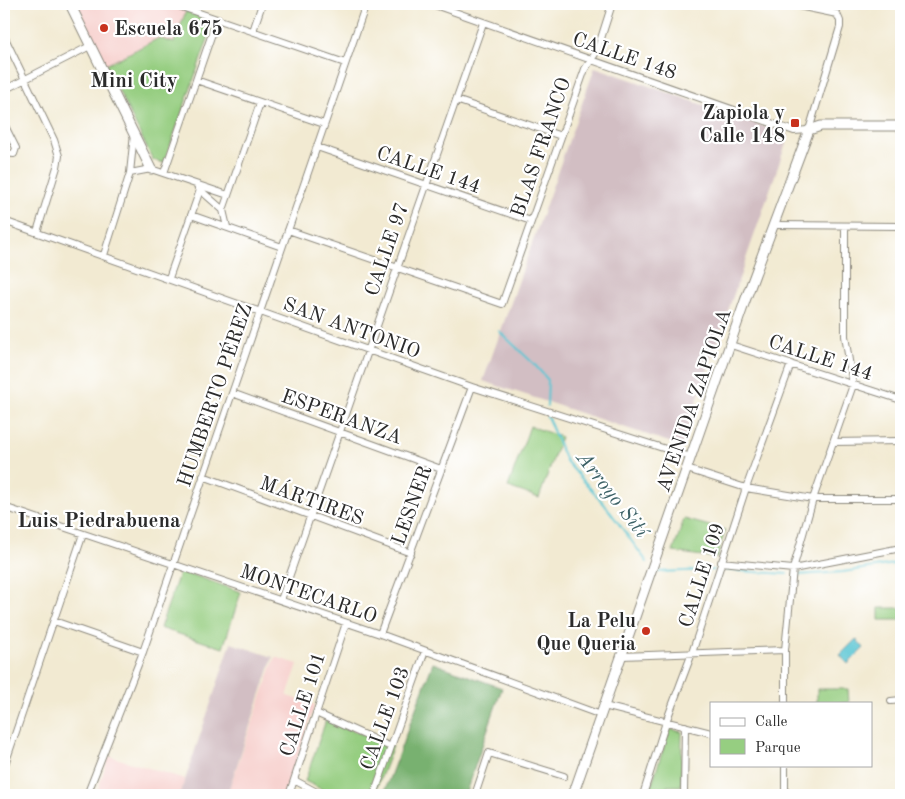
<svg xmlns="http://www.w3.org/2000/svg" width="905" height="799" font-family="'Old Standard TT',serif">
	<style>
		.built { fill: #f7d0cd }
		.industrial { fill: #d2bec3 }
		.green { fill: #96ce81; stroke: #607c56 }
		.forest { fill: #78b16f; stroke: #526e4d }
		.water { fill: #5bc6d4; stroke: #437880 }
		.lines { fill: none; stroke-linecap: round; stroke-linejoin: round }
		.stream { stroke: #5bc6d4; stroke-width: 2 }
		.street-casing { stroke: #8e8a7e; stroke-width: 8 }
		.secondary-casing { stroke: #8e8a7e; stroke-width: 11 }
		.street { stroke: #fff; stroke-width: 6 }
		.secondary { stroke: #fff; stroke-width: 9 }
		.poi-dot { fill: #c8321e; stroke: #fff; stroke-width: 2 }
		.labels { text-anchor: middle; stroke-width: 4.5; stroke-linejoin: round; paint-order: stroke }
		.poi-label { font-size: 20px; font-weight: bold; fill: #2b2b2b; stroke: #fff; text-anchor: end }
		.street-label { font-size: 20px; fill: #2b2b2b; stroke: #fff }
		.neighbourhood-label { font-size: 21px; font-weight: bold; fill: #2b2b2b; stroke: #fff }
		.water-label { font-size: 21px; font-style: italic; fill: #3c6166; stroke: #fff }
	</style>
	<rect width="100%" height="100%" fill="#fff"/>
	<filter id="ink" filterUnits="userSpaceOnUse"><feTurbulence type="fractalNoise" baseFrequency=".02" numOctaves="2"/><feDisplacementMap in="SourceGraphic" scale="10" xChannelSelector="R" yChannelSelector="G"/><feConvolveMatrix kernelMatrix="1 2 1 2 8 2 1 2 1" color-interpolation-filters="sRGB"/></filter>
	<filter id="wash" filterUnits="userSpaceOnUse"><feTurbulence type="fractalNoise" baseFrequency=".0096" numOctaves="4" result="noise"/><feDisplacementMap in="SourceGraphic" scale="20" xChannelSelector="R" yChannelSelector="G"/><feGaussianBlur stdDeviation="1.12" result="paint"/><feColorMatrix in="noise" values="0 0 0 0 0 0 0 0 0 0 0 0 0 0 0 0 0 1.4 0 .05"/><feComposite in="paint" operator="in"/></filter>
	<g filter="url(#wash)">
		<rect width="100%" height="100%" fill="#f2ead2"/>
		<!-- built -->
		<path class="built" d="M78 4H165L186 11 174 43 159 39 106 65 77 6Z
			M275 657 298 664 287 696 315 705 285 795H227Z
			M109 756 185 779 180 795H96Z"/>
		<!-- industrial -->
		<path class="industrial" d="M595 67 789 135 681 446 483 381Z
			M231 643 273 657 227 795H180Z"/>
		<!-- green -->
		<path class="green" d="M186 11 214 22 164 163 153 160 106 65 159 38 174 43Z
			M530 426 561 437 539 498 508 487Z
			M684 519 725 530 717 558 673 552Z
			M187 573 241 592 223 648 160 628 179 574Z
			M879 608H901V620H879Z
			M817 689H848L849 703H817Z
			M326 720 393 746 374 795H333L305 781Z
			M670 729 682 732 681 786H667V795H648Z"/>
		<!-- forest -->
		<path class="forest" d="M433 663 502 688 465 795H383Z"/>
		<!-- water -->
		<path class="water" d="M856 639 864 648 848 664 840 655Z"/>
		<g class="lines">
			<!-- stream -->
			<path class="stream" d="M499 331 534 364 548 380 547 406
				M547 416 566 461 605 505 647 562
				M724 570 787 574
				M656 572 714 570
				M797 575 843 572 901 563"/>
		</g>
	</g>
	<g filter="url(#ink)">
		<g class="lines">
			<defs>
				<path id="street" d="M173 4 345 63
					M432 4 794 131 809 130 840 27V21L837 14 794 5
					M253 31 262 4
					M4 36 54 140 59 156 57 167 37 232
					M196 80 324 124
					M4 90 90 46
					M456 100 561 136
					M4 124 16 148 14 154 4 153
					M317 147 531 221
					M130 173 151 169 228 195
					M164 173 217 19
					M198 188 223 210 227 227
					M223 210 260 103
					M191 215 282 247
					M4 221 472 387 691 457
					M774 225 901 226
					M288 230 502 304 585 69 597 51 612 4
					M104 255 130 173 134 134
					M169 278 200 190
					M731 345 901 400
					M232 393 441 469
					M833 442 901 441
					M687 469 746 488 813 499H901
					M203 476 411 553
					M4 507 380 634 601 715
					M721 562 793 569 901 548
					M281 600 483 23
					M54 621 143 652
					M380 634 472 387
					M622 656 785 650
					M891 701 901 700
					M785 703V650L793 569 813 499 853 385 845 336V226
					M604 706 711 733
					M316 713 391 747
					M4 767 83 534
					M294 780 322 795
					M87 795 143 652 366 4
					M289 795 346 623
					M374 795 425 651
					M475 795 489 753 564 776
					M643 795 666 722 692 653 746 488 791 364
					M684 795 685 726
					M785 795V765"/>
				<path id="secondary" d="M70 4 151 169
					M573 795 745 301 809 130 821 126H901"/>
			</defs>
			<!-- street casing -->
			<use href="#street" class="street-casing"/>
			<!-- secondary casing -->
			<use href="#secondary" class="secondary-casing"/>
			<!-- street -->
			<use href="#street" class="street"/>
			<!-- secondary -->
			<use href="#secondary" class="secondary"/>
		</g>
	</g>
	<!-- markers -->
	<g class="poi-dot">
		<circle cx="104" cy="28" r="5"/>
		<rect x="790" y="118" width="10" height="10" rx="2.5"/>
		<circle cx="646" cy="631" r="5"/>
	</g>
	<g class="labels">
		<!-- poi labels -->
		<g class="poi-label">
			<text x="114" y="35" text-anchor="start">Escuela 675</text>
			<text x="785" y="119">Zapiola y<tspan x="785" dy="23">Calle 148</tspan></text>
			<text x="636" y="627">La Pelu<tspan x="636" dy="23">Que Queria</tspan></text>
		</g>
		<!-- street labels -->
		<g class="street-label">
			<text transform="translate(625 55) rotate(19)" y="7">CALLE 148</text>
			<text transform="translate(540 147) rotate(-71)" y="7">BLAS FRANCO</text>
			<text transform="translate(429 169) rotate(19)" y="7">CALLE 144</text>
			<text transform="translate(386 249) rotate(-71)" y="7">CALLE 97</text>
			<text transform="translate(352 327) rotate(20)" y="7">SAN ANTONIO</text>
			<text transform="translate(821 357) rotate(18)" y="7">CALLE 144</text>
			<text transform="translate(214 395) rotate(-71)" y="7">HUMBERTO PÉREZ</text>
			<text transform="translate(693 400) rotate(-71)" y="7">AVENIDA ZAPIOLA</text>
			<text transform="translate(342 416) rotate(20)" y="7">ESPERANZA</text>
			<text transform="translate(312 500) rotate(20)" y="7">MÁRTIRES</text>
			<text transform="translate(411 505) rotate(-70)" y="7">LESNER</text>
			<text transform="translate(701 575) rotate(-72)" y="7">CALLE 109</text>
			<text transform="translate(309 593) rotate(19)" y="7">MONTECARLO</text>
			<text transform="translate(302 704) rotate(-72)" y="7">CALLE 101</text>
			<text transform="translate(384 718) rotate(-70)" y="7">CALLE 103</text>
		</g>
		<!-- neighbourhood labels -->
		<g class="neighbourhood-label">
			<text x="134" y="87">Mini City</text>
			<text x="99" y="527">Luis Piedrabuena</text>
		</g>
		<!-- water labels -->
		<g class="water-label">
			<text transform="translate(613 494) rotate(52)" y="7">Arroyo Sití</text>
		</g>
	</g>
	<!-- margin -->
	<rect width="905" height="799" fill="none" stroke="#fff" stroke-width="20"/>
	<!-- legend -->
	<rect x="710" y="702" width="162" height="65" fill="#ffffff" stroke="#aaaaaa"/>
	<rect x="720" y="718" width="25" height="8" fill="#ffffff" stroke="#aaaaaa"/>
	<text x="755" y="726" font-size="15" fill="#2b2b2b">Calle</text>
	<rect x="720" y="739" width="25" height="15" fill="#96ce81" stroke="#aaaaaa"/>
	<text x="755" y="752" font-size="15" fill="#2b2b2b">Parque</text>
</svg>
